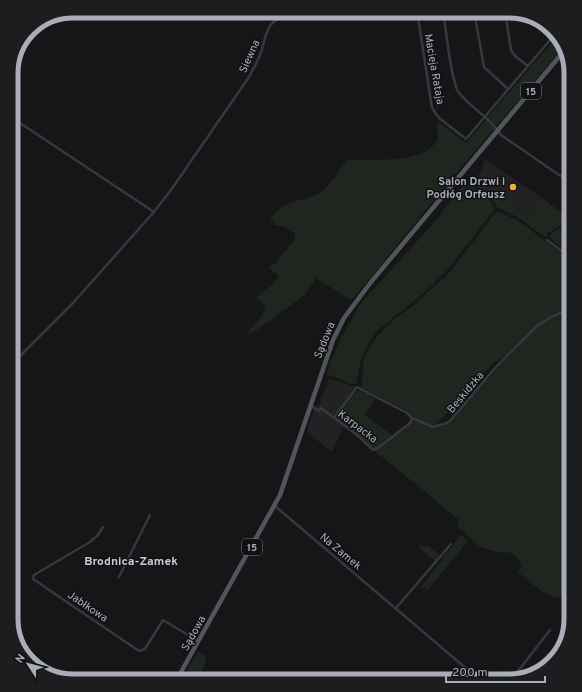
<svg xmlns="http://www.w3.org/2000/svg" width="582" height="692" font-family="Overpass,sans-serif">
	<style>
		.built { fill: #222225 }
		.green { fill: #1e261f }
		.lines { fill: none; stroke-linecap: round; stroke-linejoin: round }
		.street { stroke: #37383d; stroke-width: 2.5 }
		.primary { stroke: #53555c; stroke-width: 4.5 }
		.poi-dot { fill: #f2b134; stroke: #111113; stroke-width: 1.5 }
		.labels { text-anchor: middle; stroke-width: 3; stroke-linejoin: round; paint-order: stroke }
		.shield { fill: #111113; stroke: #7b7e86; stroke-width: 1 }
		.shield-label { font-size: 10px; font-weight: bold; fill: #a8adb8 }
		.street-label { font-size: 11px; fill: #a8adb8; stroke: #111113 }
		.poi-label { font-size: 11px; font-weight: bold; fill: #a8adb8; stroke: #111113; text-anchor: end }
		.neighbourhood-label { font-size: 12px; font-weight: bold; fill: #c9ccd4; stroke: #111113 }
		.rim { fill: none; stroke: #a8adb8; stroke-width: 5 }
	</style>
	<rect width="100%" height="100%" fill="#161618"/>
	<!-- built -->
	<path class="built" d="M485 159 542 198 528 217 478 179Z
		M329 378 355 387 352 390 354 394 340 414 343 428 332 452 307 432 315 405H319Z"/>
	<!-- green -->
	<path class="green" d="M331 11H376C361 18 346 14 331 11Z
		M558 35 563 48 448 183 352 300 347 298 316 278 305 295 258 329 248 335C252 322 263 322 265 305L256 298 275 282 279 276 268 267 269 266 276 263 295 239V234L283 226 275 225 270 218C275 214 281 208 287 204 299 199 311 200 322 191 333 183 339 169 348 160 370 159 407 163 426 151 430 149 434 144 438 141L437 121 466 143Z
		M477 174 479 175 478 179 528 216 542 198 570 219 548 233 545 237 516 216 498 208 491 198 476 186Z
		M474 175 472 184 474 188 489 199 495 209 448 269 426 291 377 331 366 348 361 360 356 383 355 384H351L331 375 326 376 331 360 345 331 361 303 439 217 443 210 463 185 467 184Z
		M499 212 517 220 571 260V307L555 313 536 326 505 356 494 363 471 385 465 393H459V400L433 428 444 426 452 421 484 383 537 327 558 314 567 312 571 320V600L552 596 542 592 518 572 522 565 513 553 493 551 480 547 457 526 459 520 416 484 399 471 375 451 411 423 414 417 405 410 361 387 363 374V363L366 353 377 337 394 319 415 304 449 273 495 213Z
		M571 219V254L551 239 549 236Z
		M359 390 375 398 374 402 364 415 392 435 380 446 374 449 343 424 340 414 354 394Z
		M461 535 468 541 426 592 425 586 423 589 421 587 442 560 443 557Z
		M421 544 425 547 427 545 440 555 435 561 419 548Z
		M198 651C212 658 205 665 199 675L193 676 186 672Z"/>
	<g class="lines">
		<!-- street -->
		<path class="street" d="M417 11 432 108 439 118 466 139 556 33
			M443 11C446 28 451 83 459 93 472 109 491 118 501 135L559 175 565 177 571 176
			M474 11 484 67 508 89
			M505 11 511 50 515 56 528 66
			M11 117 154 212
			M547 240 571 258
			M11 365 73 303 153 213 171 190 249 77C253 69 258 61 261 52 264 44 265 33 270 26 289 0 339 21 365 19 372 18 379 14 385 11
			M311 406 319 411 321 408 357 435 373 450 378 448 410 423 412 418
			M334 418 357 387 407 413 412 418 433 427 447 423 451 420 496 367 537 326 553 316 571 308
			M275 506 481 681
			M103 527 98 535 90 542 34 575 33 579 139 651 145 649 163 620 198 641
			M119 577 150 515
			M396 608 451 544
			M511 680 550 630"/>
		<!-- primary -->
		<path class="primary" d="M176 681 280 495 333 340 344 318 371 282 564 51"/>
	</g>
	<!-- markers -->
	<circle class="poi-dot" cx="513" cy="187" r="4"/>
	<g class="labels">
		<!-- shield labels -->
		<g class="shield">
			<rect x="521" y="83" width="20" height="16" rx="3"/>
			<rect x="242" y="539" width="20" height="16" rx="3"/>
		</g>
		<g class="shield-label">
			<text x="531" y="95">15</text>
			<text x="252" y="551">15</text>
		</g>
		<!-- street labels -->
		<g class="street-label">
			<text transform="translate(249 56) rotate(-66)" y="4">Siewna</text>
			<text transform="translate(435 69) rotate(80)" y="4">Macieja Rataja</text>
			<text transform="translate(324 340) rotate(-68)" y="4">Sądowa</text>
			<text transform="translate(465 392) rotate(-50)" y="4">Beskidzka</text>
			<text transform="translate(358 426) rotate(37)" y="4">Karpacka</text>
			<text transform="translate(341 551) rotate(40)" y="4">Na Zamek</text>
			<text transform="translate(88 606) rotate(34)" y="4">Jabłkowa</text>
			<text transform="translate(193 633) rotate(-61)" y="4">Sądowa</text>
		</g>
		<!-- poi labels -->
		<g class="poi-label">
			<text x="505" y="185">Salon Drzwi i<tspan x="505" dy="13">Podłóg Orfeusz</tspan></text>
		</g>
		<!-- neighbourhood labels -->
		<g class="neighbourhood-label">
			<text x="131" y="565">Brodnica-Zamek</text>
		</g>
	</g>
	<!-- crop -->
	<path d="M0 0H582V692H0ZM73 18H509A55 55 0 0 1 564 73V619A55 55 0 0 1 509 674H73A55 55 0 0 1 18 619V73A55 55 0 0 1 73 18Z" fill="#1d1d20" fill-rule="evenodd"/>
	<path class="rim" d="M73 18H509A55 55 0 0 1 564 73V619A55 55 0 0 1 509 674H73A55 55 0 0 1 18 619V73A55 55 0 0 1 73 18Z"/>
	<!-- north arrow -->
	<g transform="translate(28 664) rotate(306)" stroke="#111113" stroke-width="3" paint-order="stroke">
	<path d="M0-3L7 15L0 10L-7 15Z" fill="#a8adb8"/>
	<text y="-6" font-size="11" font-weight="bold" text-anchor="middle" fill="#a8adb8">N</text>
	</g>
	<!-- scale -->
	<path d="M446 676v6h99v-6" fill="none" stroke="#a8adb8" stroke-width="2"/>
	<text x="452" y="676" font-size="12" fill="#a8adb8" stroke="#111113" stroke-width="3" paint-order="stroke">200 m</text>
</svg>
